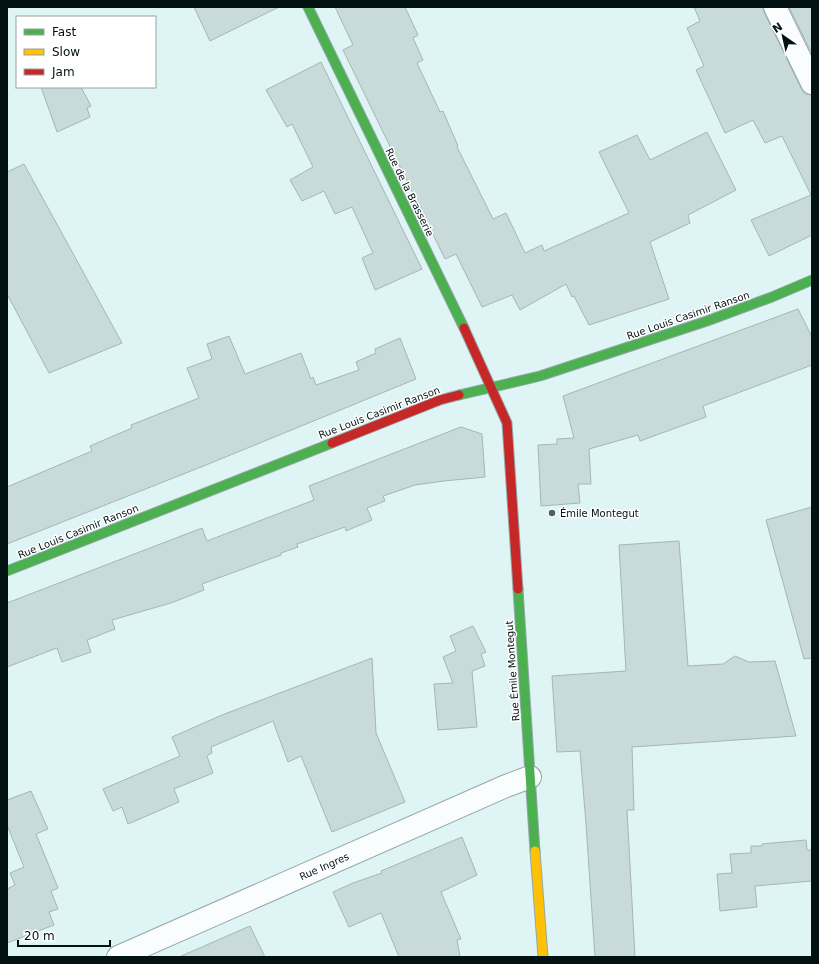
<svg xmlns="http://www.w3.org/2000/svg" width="819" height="964" font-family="'DejaVu Sans',sans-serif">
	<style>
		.building { fill: #c8dada; stroke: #a4b6b6 }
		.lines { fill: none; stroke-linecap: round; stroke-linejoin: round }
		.street-casing { stroke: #95a8a8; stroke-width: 24 }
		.fast-casing { stroke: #95a8a8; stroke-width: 11 }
		.slow-casing { stroke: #95a8a8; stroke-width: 11 }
		.jam-casing { stroke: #95a8a8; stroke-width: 11 }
		.street { stroke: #fafdfd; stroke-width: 22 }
		.fast { stroke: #4caf50; stroke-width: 9 }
		.slow { stroke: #ffc107; stroke-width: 9 }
		.jam { stroke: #c62828; stroke-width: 9 }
		.poi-dot { fill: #4f6061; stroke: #fff; stroke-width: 1.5 }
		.labels { text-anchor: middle; stroke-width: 3; stroke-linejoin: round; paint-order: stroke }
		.street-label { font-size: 10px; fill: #021112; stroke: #fff }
		.poi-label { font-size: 10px; fill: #021112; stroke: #fff; text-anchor: start }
	</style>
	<rect width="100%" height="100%" fill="#dff4f4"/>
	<!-- building -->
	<path class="building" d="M194 7H279L210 41Z
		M335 7H405L418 35 413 38 423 60 417 63 440 112 443 111 458 146 457 147 493 219 506 213 525 253 542 245 544 251 629 213 599 152 637 135 650 160 707 132 736 190 688 215 690 223 650 242 669 299 589 325 574 296 572 297 566 284 520 310 512 295 482 307 456 254 445 259 343 50 353 45Z
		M694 7H763L764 12 801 88 805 94 812 95V235L769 256 751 220 811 195 782 136 765 143 753 120 725 133 696 70 704 66 687 28 700 21Z
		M789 7H812V54Z
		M321 62 422 269 375 290 362 258 373 253 352 207 335 214 324 191 302 201 290 180 313 167 292 124 287 127 266 90Z
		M41 87H81L91 106 87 108 90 117 57 132Z
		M24 164 122 343 49 373 7 294V172Z
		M798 309 812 337V365L703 406 706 417 640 441 638 435 589 449 591 484H578L580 503 541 506 538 445 557 444V439L574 438 563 396Z
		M229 336 245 374 301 353 311 379 313 377 316 385 359 370 356 362 376 353 375 349 400 338 416 379 206 465 7 544V487L92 451 90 446 132 428 131 425 199 398 187 368 212 359 207 344Z
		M461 427 482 434 485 477 444 481 415 485 383 496 385 501 367 508 372 520 346 531 345 527 297 544 298 547 281 553V555L202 584 204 590 171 603 112 620 115 629 87 640 91 652 62 662 57 648 7 667V603L202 528 207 541 314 500 309 486Z
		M812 507V658L804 659 766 520Z
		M679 541 688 666 723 664 735 656 749 662 775 661 796 736 632 747 634 810H627L635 957H595L586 824 580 751 557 752 552 676 626 671 619 545Z
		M473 626 486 652 481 654 485 666 472 671 477 727 438 730 434 684 453 683 443 657 456 651 450 636Z
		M372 658 376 733 405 802 332 832 301 756 288 762 273 721 211 747 212 753 207 756 213 773 174 789 179 802 128 824 122 807 113 811 103 789 180 756 172 737 222 715Z
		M31 791 48 829 36 834 58 888 51 891 58 909 49 912 54 925 7 943V889L15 885 10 873 24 867 7 825V800Z
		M462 837 477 875 441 892 461 939 457 940 460 957H399L381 913 349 927 333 892 353 883 382 873 381 871Z
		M806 840 807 850H812V881L755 886 757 907 720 911 717 874 732 873 730 854 751 853V846H762V844Z
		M250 926 265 957H179Z"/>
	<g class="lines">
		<defs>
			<path id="street" d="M775 7 812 83
				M118 957 506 786 530 777"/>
			<path id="fast" d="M308 7 464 328
				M459 395 540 376 707 321 772 297 812 280
				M7 571 332 443
				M518 589 535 851"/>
			<path id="slow" d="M535 851 543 957"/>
			<path id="jam" d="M464 328 507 423 518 589
				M332 443 440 400 459 395"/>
		</defs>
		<!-- street casing -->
		<use href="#street" class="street-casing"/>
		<!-- fast casing -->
		<use href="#fast" class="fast-casing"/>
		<!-- slow casing -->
		<use href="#slow" class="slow-casing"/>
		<!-- jam casing -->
		<use href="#jam" class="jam-casing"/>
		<!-- street -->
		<use href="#street" class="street"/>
		<!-- fast -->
		<use href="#fast" class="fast"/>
		<!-- slow -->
		<use href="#slow" class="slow"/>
		<!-- jam -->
		<use href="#jam" class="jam"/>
	</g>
	<!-- markers -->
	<circle class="poi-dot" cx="552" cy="513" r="4"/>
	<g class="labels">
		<!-- street labels -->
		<g class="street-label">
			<text transform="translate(410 192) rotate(64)" y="4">Rue de la Brasserie</text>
			<text transform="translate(688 315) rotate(-19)" y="4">Rue Louis Casimir Ranson</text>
			<text transform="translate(379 412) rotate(-21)" y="4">Rue Louis Casimir Ranson</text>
			<text transform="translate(78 531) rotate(-22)" y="4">Rue Louis Casimir Ranson</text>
			<text transform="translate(512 671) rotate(-94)" y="4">Rue Émile Montegut</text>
			<text transform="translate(324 866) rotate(-24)" y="4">Rue Ingres</text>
		</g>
		<!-- poi labels -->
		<g class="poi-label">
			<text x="560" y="517">Émile Montegut</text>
		</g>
	</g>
	<!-- border -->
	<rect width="819" height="964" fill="none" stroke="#021112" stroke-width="16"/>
	<!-- legend -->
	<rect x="16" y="16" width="140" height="72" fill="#ffffff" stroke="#9aa0a0"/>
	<rect x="24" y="29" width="20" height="6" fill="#4caf50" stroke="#9aa0a0"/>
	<text x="52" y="36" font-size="12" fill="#021112">Fast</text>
	<rect x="24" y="49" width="20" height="6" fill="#ffc107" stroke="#9aa0a0"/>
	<text x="52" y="56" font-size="12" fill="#021112">Slow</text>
	<rect x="24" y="69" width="20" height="6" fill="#c62828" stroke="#9aa0a0"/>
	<text x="52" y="76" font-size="12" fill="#021112">Jam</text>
	<!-- north arrow -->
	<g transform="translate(783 36) rotate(326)" stroke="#ffffff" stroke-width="3" paint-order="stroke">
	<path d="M0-3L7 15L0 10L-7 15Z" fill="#021112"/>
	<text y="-6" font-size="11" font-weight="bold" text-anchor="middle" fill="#021112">N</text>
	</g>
	<!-- scale -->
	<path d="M18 940v6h92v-6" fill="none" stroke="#021112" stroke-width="2"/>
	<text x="24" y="940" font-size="12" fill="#021112" stroke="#ffffff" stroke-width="3" paint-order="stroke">20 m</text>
</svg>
